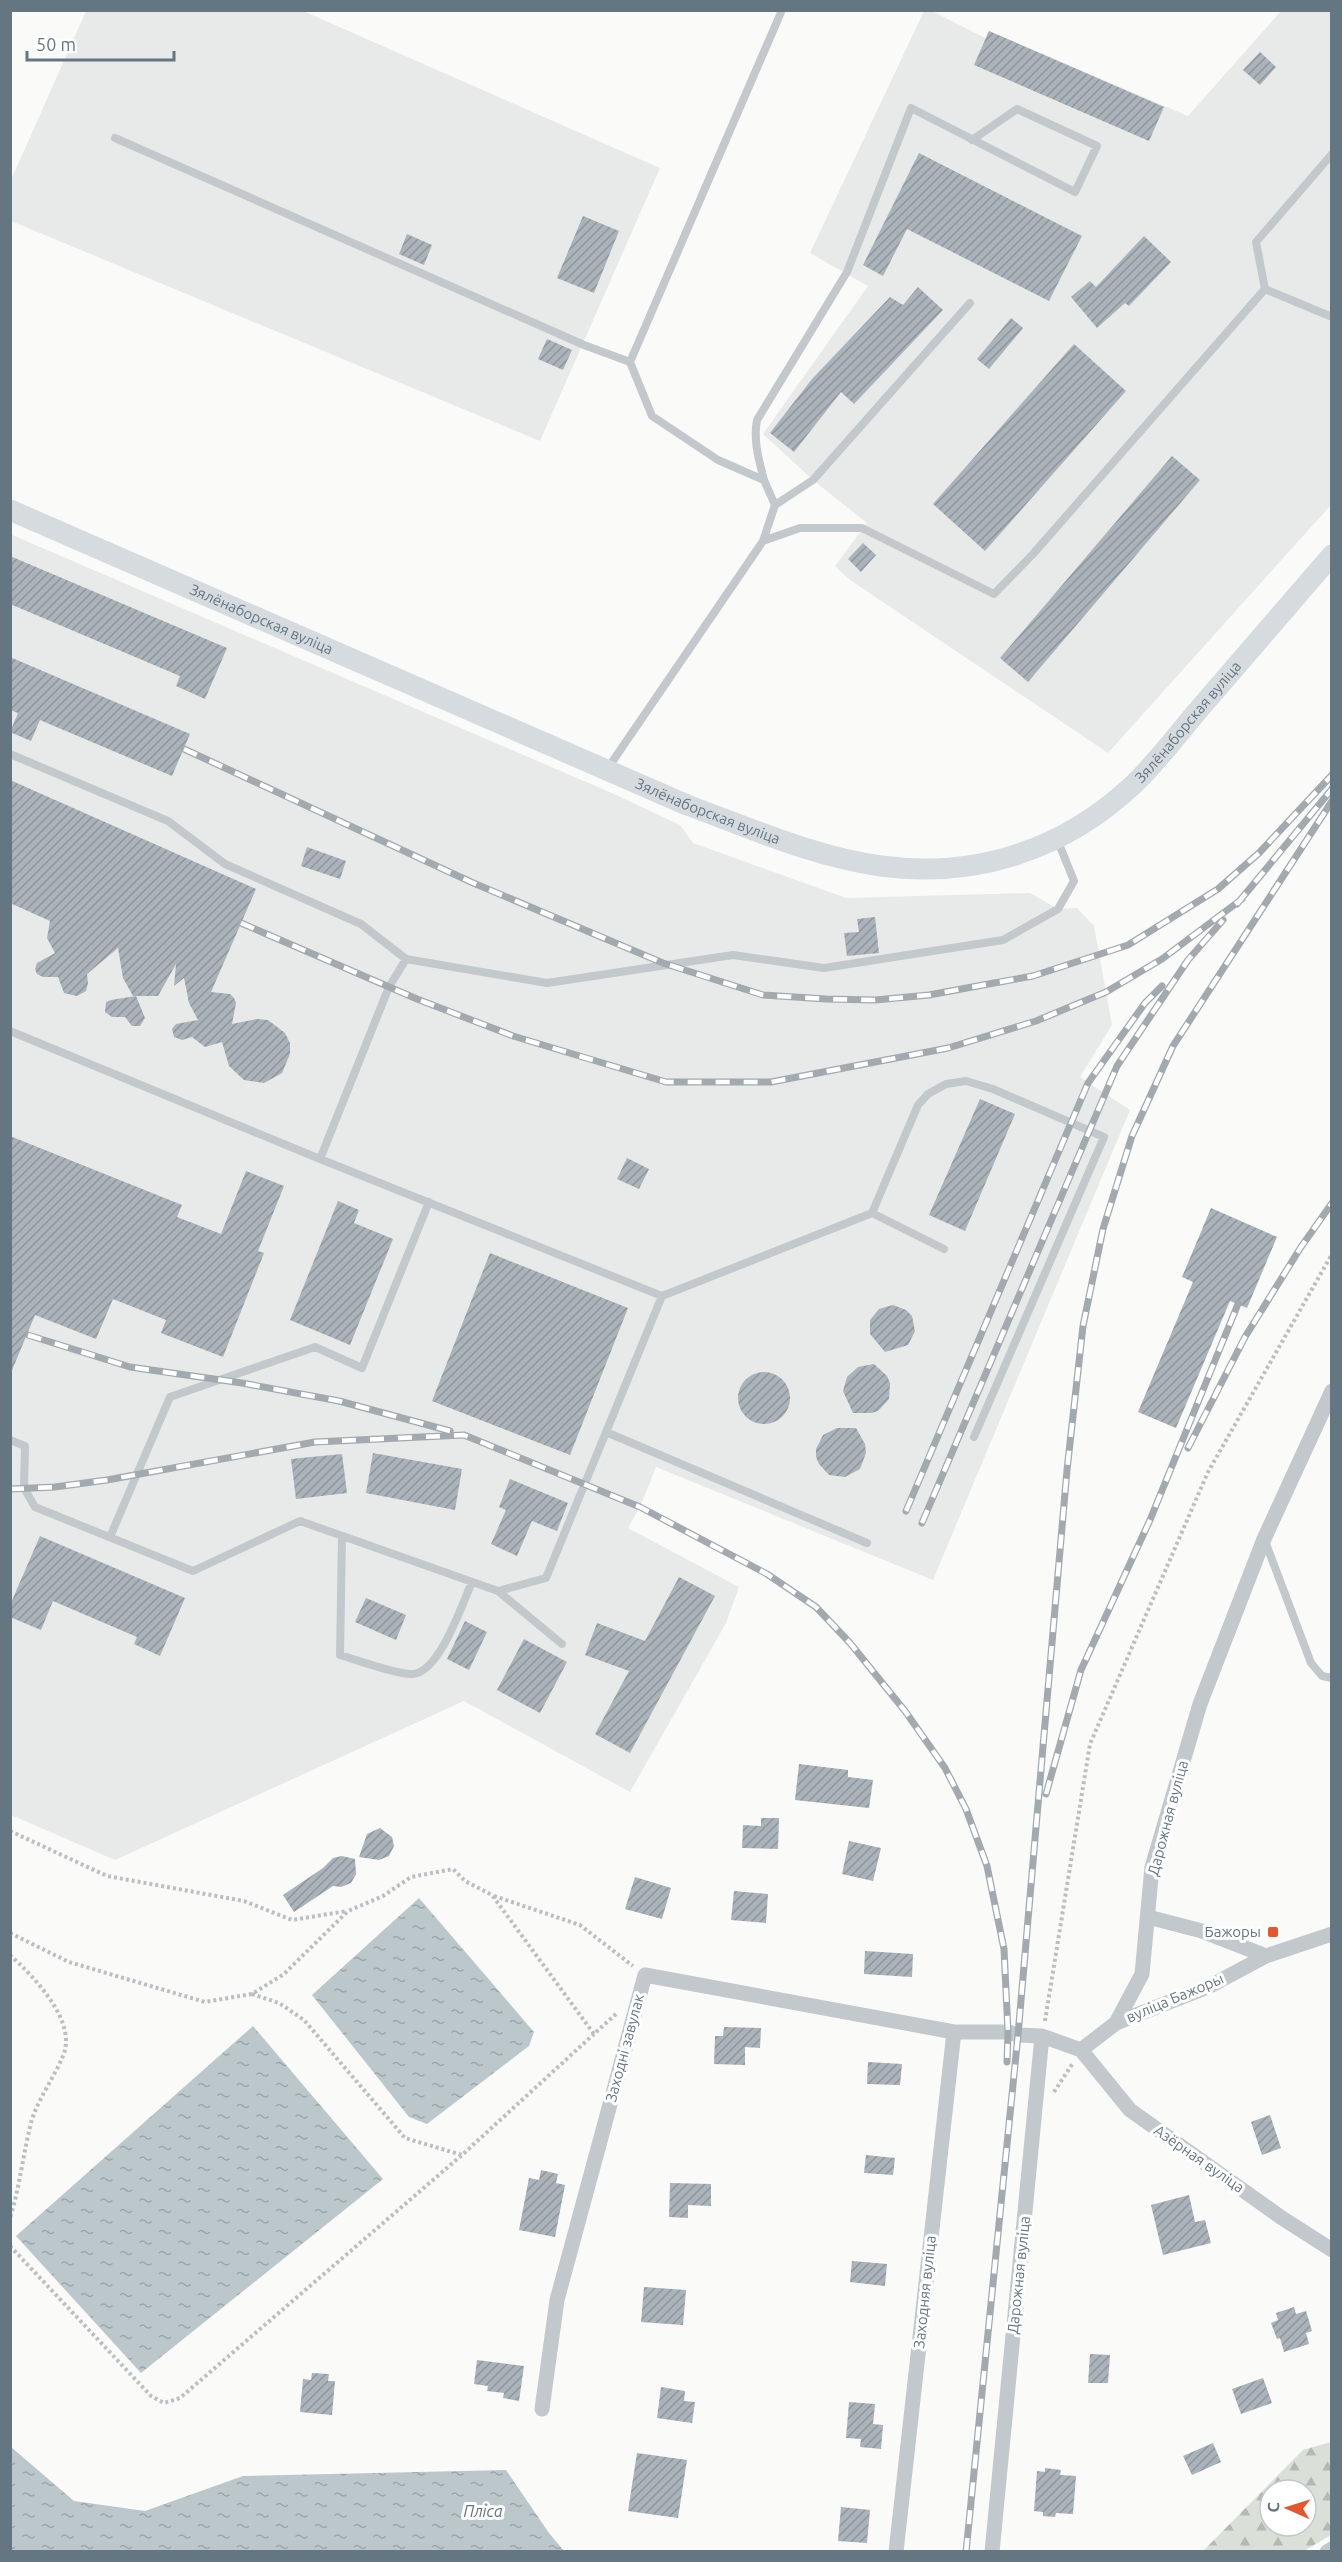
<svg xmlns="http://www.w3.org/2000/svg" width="1342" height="2562" font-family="Ubuntu,sans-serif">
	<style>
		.built { fill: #e8e9e9 }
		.forest { fill: url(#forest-firs); fill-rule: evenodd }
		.water { fill: url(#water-ripples) }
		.building { fill: url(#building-hatch) }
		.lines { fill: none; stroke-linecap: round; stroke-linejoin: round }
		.path { stroke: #bbbfc2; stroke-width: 4; stroke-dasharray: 3 3; stroke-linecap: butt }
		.lane { stroke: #c3c8cc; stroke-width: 8 }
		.street { stroke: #c3c8cc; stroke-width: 15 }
		.secondary { stroke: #d6dbdf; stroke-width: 21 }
		.rail-casing { stroke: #a2aab0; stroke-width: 7 }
		.rail { stroke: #fff; stroke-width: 4.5; stroke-dasharray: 14; stroke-linecap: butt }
		.poi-dot { fill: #e4572e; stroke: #fff; stroke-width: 2 }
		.labels { text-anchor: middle; stroke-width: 6; stroke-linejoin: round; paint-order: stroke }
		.street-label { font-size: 15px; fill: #657683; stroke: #fff }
		.poi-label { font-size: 15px; fill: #657683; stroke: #fff; text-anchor: end }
		.water-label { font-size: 16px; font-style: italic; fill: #60757c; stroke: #fff }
	</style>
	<defs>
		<pattern id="forest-firs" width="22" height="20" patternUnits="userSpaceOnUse" patternTransform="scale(1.5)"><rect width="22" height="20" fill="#dadfd7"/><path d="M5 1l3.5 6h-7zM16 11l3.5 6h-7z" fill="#b4b9b4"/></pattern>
		<pattern id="water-ripples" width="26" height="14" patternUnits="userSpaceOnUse" patternTransform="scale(1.5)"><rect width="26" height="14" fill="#bbc7cb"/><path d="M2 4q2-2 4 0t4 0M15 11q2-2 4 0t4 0" fill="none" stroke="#9ca6aa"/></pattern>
		<pattern id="building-hatch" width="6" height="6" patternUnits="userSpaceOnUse" patternTransform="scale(1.5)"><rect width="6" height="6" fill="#aab3b9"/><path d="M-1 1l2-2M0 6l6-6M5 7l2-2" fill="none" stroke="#8e969c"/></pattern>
	</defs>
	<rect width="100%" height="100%" fill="#fafaf8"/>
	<!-- built -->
	<path class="built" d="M86 11H303L660 168 540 441 11 221V180Z
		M924 11H932L985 38 989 31 1188 116 1281 11H1331V505L1108 753 850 580 835 566 867 523 813 480 763 434 868 286 810 253Z
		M10 534 614 794 680 825 693 843 846 898 1030 893 1058 909 1077 908 1094 926 1112 1025 1080 1077 1130 1110 933 1580 656 1467 640 1507 628 1528 739 1587 726 1623 630 1792 464 1701 115 1860 11 1815Z"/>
	<!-- forest -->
	<path class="forest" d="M1331 2442V2535L1304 2551H1203L1303 2450ZM1270 2490H1306V2526H1270Z"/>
	<!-- water -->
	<path class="water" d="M419 1898 534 2032 529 2046 427 2124 409 2117 312 1995Z
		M253 2026 383 2179 141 2373 16 2236Z
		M11 2447 74 2501 145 2511 243 2476 506 2470 549 2533 564 2551H11Z"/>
	<!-- building -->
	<path class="building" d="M989 31 1164 107 1149 141 974 65Z
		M1260 52 1276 67 1260 85 1243 70Z
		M919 153 1082 236 1049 301 907 229 883 276 863 265Z
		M583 216 619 231 594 293 557 278Z
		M407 234 432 245 424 265 399 254Z
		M1144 236 1171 262 1129 306 1125 303 1097 328 1071 297 1090 281 1096 287Z
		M918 287 943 310 854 404 841 392 794 452 770 433 812 379 890 297 903 305Z
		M1011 318 1023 328 989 369 977 359Z
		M547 339 572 350 563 370 538 359Z
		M1074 344 1126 391 985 551 933 504Z
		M1172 456 1200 480 1028 682 1000 658Z
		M863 543 876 555 861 572 848 559Z
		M10 556 227 648 205 699 176 686 180 676 10 604Z
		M10 657 190 734 172 776 40 720 31 741 10 732 18 713 10 710Z
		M10 780 256 889 211 992 230 994 234 998 236 1003 232 1024 257 1019 268 1020 285 1033 290 1043V1054L282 1073 264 1083 244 1080 229 1066 222 1042 205 1047 192 1037 182 1040 174 1037 172 1029 176 1024 198 1020 189 1003 184 978 174 986 176 964 158 996H133L123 978 118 948 87 974 88 983 86 991 77 996 64 993 58 977H43L37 974 35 969 37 963 55 953 47 938 50 921 10 903Z
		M307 847 346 861 340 879 301 866Z
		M875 917 879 953 847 956 844 933 859 932 857 919Z
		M136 996 145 1018 140 1026H132L125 1017H112L105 1012 106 1002 111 1000Z
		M980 1099 1015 1114 965 1231 929 1215Z
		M10 1136 182 1205 177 1217 221 1234 246 1171 284 1186 258 1251 264 1253 223 1357 161 1333 166 1320 113 1299 96 1339 35 1315 10 1375Z
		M627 1158 649 1169 639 1189 617 1179Z
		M338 1201 359 1210 354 1223 393 1239 350 1345 290 1320Z
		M1211 1208 1277 1237 1247 1308 1230 1301 1176 1428 1138 1412 1193 1282 1182 1277Z
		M490 1253 628 1308 570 1455 432 1401Z
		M893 1305 906 1310 912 1316 915 1331 908 1345 885 1352 870 1334V1320L879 1309Z
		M874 1364 887 1376 890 1383 889 1399 878 1411 871 1413H853L843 1391 847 1377 858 1367Z
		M738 1398a26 26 0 1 1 52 0a26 26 0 1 1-52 0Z
		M837 1428H856L865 1444 866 1453 860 1469 845 1477 829 1475 819 1464 816 1457V1449L823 1435Z
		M373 1453 462 1469 455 1510 366 1493Z
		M342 1454 347 1493 296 1499 291 1459Z
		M510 1479 568 1503 557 1531 532 1521 517 1556 491 1544 506 1510 499 1507Z
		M40 1536 185 1598 160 1656 134 1644 137 1637 53 1601 41 1630 10 1617V1605Z
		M679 1577 715 1596 630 1753 595 1734 629 1671 585 1655 597 1623 645 1641Z
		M366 1598 406 1615 396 1640 355 1622Z
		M465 1621 487 1632 469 1670 447 1659Z
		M524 1639 567 1662 540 1713 497 1690Z
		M799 1764 848 1770V1777L873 1780 869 1808 795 1800Z
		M761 1818H779L778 1849 742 1848 743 1825 761 1826Z
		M380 1828 392 1837 394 1846 389 1856 379 1860 359 1857 367 1834Z
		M849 1841 881 1848 873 1881 842 1874Z
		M342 1856 355 1859 356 1874 351 1883 341 1887 333 1886 294 1912 283 1895 323 1868 333 1858Z
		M635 1877 671 1888 662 1919 625 1909Z
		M734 1891 768 1894 766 1923 731 1920Z
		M865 1951 913 1954 912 1977 864 1974Z
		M724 2027 761 2028 760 2048 745 2047V2065L714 2064 715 2036H723Z
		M868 2062 902 2064 900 2085 867 2084Z
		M1270 2115 1281 2148 1262 2155 1251 2122Z
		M866 2155 895 2158 893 2175 864 2173Z
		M541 2170 558 2174 556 2183 565 2185 555 2237 519 2230 529 2178 539 2180Z
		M670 2183 711 2184V2206L688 2205V2218L669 2217Z
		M1189 2195 1195 2222 1205 2220 1211 2243 1163 2255 1151 2205Z
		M852 2261 887 2264 885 2286 850 2282Z
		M644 2287 686 2290 683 2325 641 2322Z
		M1294 2307 1296 2314 1306 2311 1312 2331 1306 2333 1309 2344 1284 2352 1280 2338 1277 2339 1271 2323 1278 2320 1276 2313Z
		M1090 2354 1110 2355 1108 2383H1088Z
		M477 2360 524 2366 519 2401 503 2398 504 2393 487 2391 488 2386 474 2384Z
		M312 2373 329 2374 328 2381H335L332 2415 300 2412 303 2379 311 2380Z
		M1263 2378 1272 2403 1241 2414 1232 2389Z
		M661 2387 685 2391 684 2401 695 2402 692 2423 657 2418Z
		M849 2402 875 2404 873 2424 883 2425 881 2449 860 2447 861 2439 846 2438Z
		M1213 2443 1221 2462 1192 2475 1183 2456Z
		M637 2453 687 2460 678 2518 628 2511Z
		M1045 2468 1061 2470 1060 2475 1076 2476 1073 2514 1056 2513 1055 2517 1043 2516V2512L1034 2511 1037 2471 1045 2472Z
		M841 2507 870 2510 867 2543 838 2541Z"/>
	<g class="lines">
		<!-- path -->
		<path class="path" d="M10 1831 107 1876 244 1901 292 1920 347 1911
			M494 1896 580 1925 633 1966
			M10 1933 69 1962 205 2002 252 1994 284 1974 348 1911 383 1896 411 1877 453 1869 465 1881 492 1895 594 2034 616 2014
			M10 1955C33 1976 78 2021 63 2056 54 2078 37 2100 31 2123 23 2154 20 2186 10 2218
			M252 1994 279 2003 304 2020 405 2138 462 2155
			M1045 2021 1090 1744 1208 1472 1332 1254
			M1054 2092 1073 2063
			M10 2246 151 2396 164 2403 180 2398 462 2155 594 2034"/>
		<!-- lane -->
		<path class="lane" d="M115 138 584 345 630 362
			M1265 289 1256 242 1332 154
			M1265 289 1332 317
			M764 480C759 460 753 441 757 420L847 272 911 108 1075 192 1097 146 1017 109 972 140
			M775 505 764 480 718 460 652 416 630 362 782 10
			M763 541 800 528H862L994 594 1033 554 1265 289
			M10 754 168 821 225 864 361 924 406 959 547 983 733 955 824 968 1003 940 1058 909 1074 881 1057 839
			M608 768 763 541 775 505 813 480 970 303
			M406 959 389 987 320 1159 662 1296 546 1578 498 1591
			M10 1031 320 1159
			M872 1213 918 1105 928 1094 946 1084 966 1081 993 1089 1104 1137 974 1437
			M662 1296 872 1213 944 1249
			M606 1432 867 1543
			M10 1440 25 1446 24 1488 35 1507 193 1571 300 1521 498 1591 562 1644
			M342 1536 340 1655C357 1660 395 1674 411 1674 439 1675 462 1604 472 1582
			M110 1537 170 1397 315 1347 362 1368 429 1202
			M1265 1541 1311 1663 1322 1676 1332 1678"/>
		<!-- street -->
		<path class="street" d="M1148 1917 1202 1931 1266 1956
			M1116 2023 1210 1986 1266 1956 1332 1934
			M1081 2050 1130 2110 1282 2218 1332 2250
			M542 2409 557 2300 645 1975 954 2032H1008L1018 2035 1042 2036
			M896 2552 954 2032
			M992 2552 1042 2036 1081 2050 1116 2023 1142 1974 1152 1867 1200 1704 1264 1539 1332 1391
			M1327 2552 1332 2549"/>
		<!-- secondary -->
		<path class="secondary" id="s1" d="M10 510 687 805C750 828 814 857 881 866 977 879 1066 849 1135 783 1161 758 1183 727 1207 700 1248 652 1290 604 1332 555"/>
		<defs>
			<path id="rail" d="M184 749 471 882 663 963 763 995 826 999 875 1000 929 995 983 985 1033 976 1128 945 1218 889 1259 853 1332 775
				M1237 904 1332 789
				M241 923 417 999 513 1036 666 1082H771L948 1048 1036 1021 1106 992 1162 959 1242 899
				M28 1335 130 1367 242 1383 339 1401 450 1431
				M1188 1448 1245 1337 1301 1247 1332 1203
				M10 1489 55 1487 107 1480 315 1442 464 1435 640 1507 767 1574 816 1607 850 1643 905 1711 945 1768 966 1809 987 1866 1004 1949 1008 2032 1007 2062
				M906 1511 1088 1083 1145 1003 1162 986
				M922 1523 1117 1066 1188 960 1223 920
				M1046 1794 1081 1670 1150 1520 1238 1304
				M966 2552 1018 2035 1067 1470 1083 1326 1103 1229 1132 1136 1173 1046 1332 801"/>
		</defs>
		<!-- rail casing -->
		<use href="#rail" class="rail-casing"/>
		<!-- rail -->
		<use href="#rail" class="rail"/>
	</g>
	<!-- markers -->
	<rect class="poi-dot" x="1267" y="1926" width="12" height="12" rx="3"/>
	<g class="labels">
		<!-- street labels -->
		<g class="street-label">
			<text dy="5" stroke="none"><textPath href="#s1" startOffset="274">Зялёнаборская вуліца</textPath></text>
			<text dy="5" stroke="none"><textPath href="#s1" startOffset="1300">Зялёнаборская вуліца</textPath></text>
			<text dy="5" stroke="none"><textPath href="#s1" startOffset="760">Зялёнаборская вуліца</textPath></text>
			<text transform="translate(1168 1818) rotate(-75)" y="5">Дарожная вуліца</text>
			<text transform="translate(1175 1998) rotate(-23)" y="5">вуліца Бажоры</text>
			<text transform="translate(625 2048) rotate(-75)" y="5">Заходні завулак</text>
			<text transform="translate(1199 2159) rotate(35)" y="5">Азёрная вуліца</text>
			<text transform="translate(1019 2275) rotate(-84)" y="5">Дарожная вуліца</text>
			<text transform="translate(925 2292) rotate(-84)" y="5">Заходняя вуліца</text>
		</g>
		<!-- poi labels -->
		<g class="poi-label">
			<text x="1261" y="1937">Бажоры</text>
		</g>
		<!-- water labels -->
		<g class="water-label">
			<text x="483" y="2517">Пліса</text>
		</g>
	</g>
	<!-- border -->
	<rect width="1342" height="2562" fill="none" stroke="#657683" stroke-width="24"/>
	<!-- north arrow -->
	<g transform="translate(1288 2508) rotate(273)"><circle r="28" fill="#ffffff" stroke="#c1c8cd" stroke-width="1.5"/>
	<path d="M0-4.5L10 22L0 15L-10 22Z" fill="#e4572e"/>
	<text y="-9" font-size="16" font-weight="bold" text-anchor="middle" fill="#657683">С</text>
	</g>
	<!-- scale -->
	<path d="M27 51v9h147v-9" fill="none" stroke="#657683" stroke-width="3"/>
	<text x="36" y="51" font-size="18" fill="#657683" stroke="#ffffff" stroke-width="4.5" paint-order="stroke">50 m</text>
</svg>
